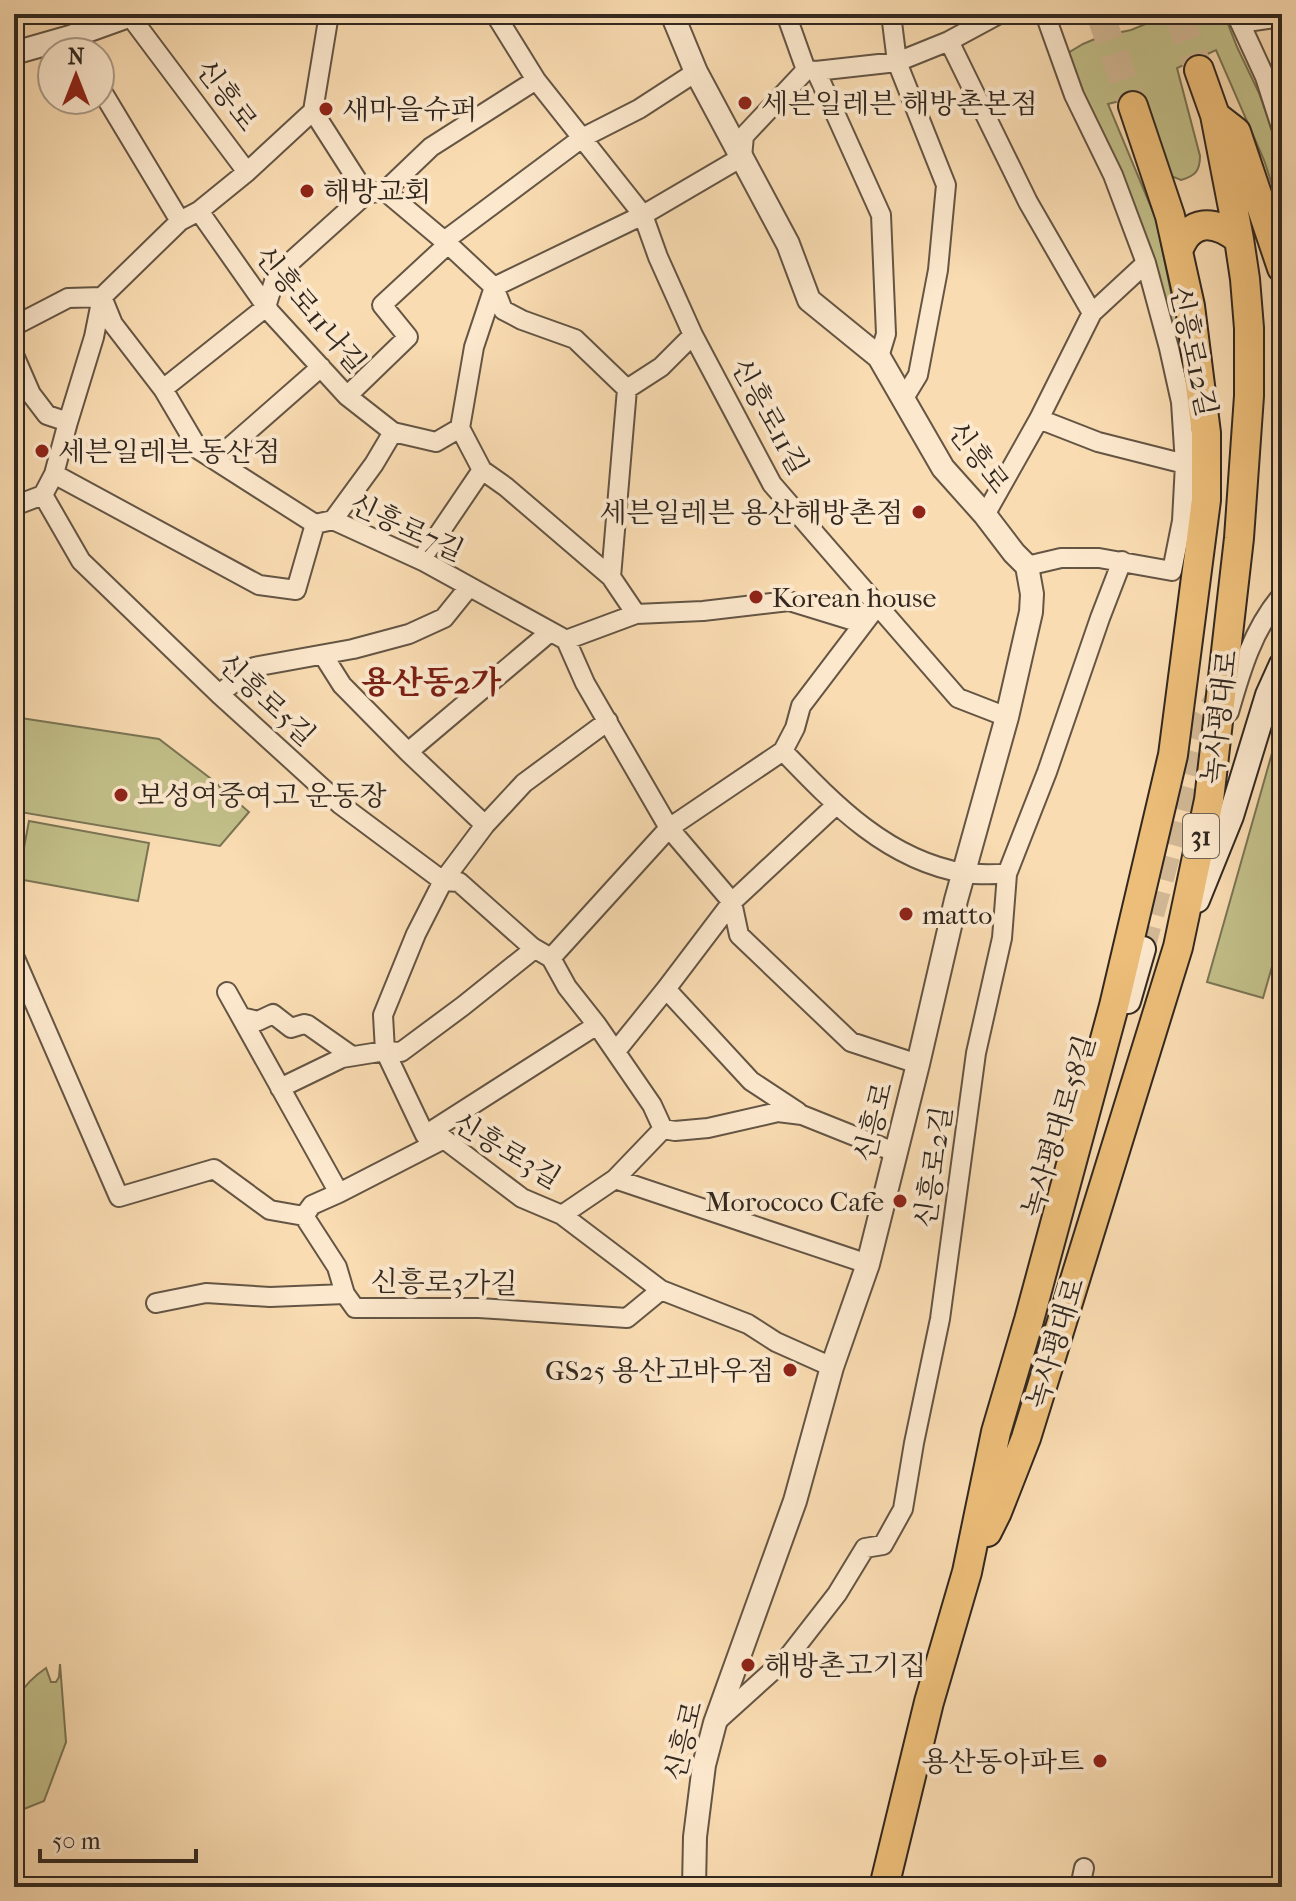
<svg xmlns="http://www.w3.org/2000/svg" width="1296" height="1901" font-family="'IM FELL French Canon','Noto Serif KR',serif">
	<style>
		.green { fill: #c2bf89; stroke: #7a7454; stroke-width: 2 }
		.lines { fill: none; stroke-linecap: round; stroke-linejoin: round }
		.secondary-tunnel { stroke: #d2b895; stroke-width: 24; stroke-dasharray: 24 12; stroke-linecap: butt }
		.primary-tunnel { stroke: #d2b895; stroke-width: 28; stroke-dasharray: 28 14; stroke-linecap: butt }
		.minor-casing { stroke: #645544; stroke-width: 22 }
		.tertiary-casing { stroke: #645544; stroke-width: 26 }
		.secondary-casing { stroke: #322820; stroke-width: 28 }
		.primary-casing { stroke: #322820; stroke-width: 32 }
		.minor { stroke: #fce8cd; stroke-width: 18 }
		.tertiary { stroke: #fce8cd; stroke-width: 22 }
		.secondary { stroke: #fce8cd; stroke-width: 24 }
		.primary { stroke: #edbe79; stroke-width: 28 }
		.poi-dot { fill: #8f2418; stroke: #fce8cd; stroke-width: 3 }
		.labels { text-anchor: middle; stroke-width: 8; stroke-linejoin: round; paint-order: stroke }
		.shield { fill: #fce8cd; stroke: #6f6254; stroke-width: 2 }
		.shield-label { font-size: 26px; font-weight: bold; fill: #322820 }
		.street-label { font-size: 28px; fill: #322820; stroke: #fce8cd }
		.poi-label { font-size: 28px; fill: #322820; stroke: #fce8cd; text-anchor: start }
		.quarter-label { font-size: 32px; font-weight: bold; fill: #7a1f14; stroke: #fce8cd }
	</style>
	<rect width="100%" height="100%" fill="#fadcb2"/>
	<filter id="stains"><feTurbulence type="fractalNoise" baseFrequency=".0025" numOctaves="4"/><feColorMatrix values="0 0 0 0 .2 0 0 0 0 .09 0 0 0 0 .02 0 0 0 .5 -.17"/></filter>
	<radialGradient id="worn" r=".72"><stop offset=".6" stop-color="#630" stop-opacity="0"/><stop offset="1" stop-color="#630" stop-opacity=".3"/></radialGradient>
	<!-- green -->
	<path class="green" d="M1170 14H1224L1237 47 1259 93 1282 158V215L1264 160 1216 50 1177 68 1200 156C1200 171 1195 176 1181 180L1171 176 1164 164 1143 95 1108 104 1156 219 1183 351V367L1180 364 1068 53 1083 44 1102 36 1131 30Z
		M14 717 159 739 210 778 249 812 220 846 14 811Z
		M1282 718V932L1263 998 1207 982Z
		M29 821 149 843 138 901 18 879Z
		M60 1664 66 1742 44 1801 14 1813V1734L18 1731C8 1703 23 1684 46 1668L51 1682H56L59 1677Z"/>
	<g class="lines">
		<!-- secondary-tunnel -->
		<path class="secondary-tunnel" d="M1143 949 1205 719 1218 696"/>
		<!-- primary-tunnel -->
		<path class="primary-tunnel" d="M1100 14 1133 106
			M1178 14 1199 70"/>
		<defs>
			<path id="minor" d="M495 14 536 80 643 215 658 257 693 335 772 484 958 698 1007 717
				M786 14 806 70
				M891 14 897 62 946 185 938 270 918 375 904 398
				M1236 14 1265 77 1282 130
				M130 16 247 172
				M1240 23 1281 17 1282 14
				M70 37 79 52
				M949 41 1028 202 1092 313
				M816 71 881 215 886 334 879 357
				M100 88 180 221
				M313 111 366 194 385 191 448 244 494 287 503 310 522 320 575 339 627 389 611 577
				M385 191 431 147 536 80
				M199 211 270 312 347 396 393 432 436 442 460 428 482 470 506 487 611 577 636 614
				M444 241 582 138 639 109 696 72
				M14 326 68 298 102 297 113 324 163 389 199 450 315 524 333 520 425 562 566 640 585 683 669 828 732 902 739 935 851 1042 918 1064
				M14 355 31 394 47 415 68 422
				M163 389 266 307 276 275 366 194
				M627 389 661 367 693 335
				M347 396 408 337 382 305 448 244
				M1039 419 1098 442 1185 464
				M460 428 474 347 494 287 643 215 742 157 744 136 806 70 816 71 897 62 949 41 999 14
				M215 460 321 367
				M54 474 259 585 296 590 315 524
				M43 495 81 561 219 694 341 805 443 881 459 882 532 947 551 958 567 987 597 1025 652 1105 663 1129
				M14 506 43 495 54 474 68 422 94 337 102 297 180 221 199 211 247 172 313 111 329 14
				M985 515 1039 419 1092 313 1146 263
				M333 520 374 464 393 432
				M421 560 482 470
				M1027 566 1061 558H1099L1172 571 1182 521 1185 464 1181 402 1169 348 1146 263 1113 175 1074 95 1045 14
				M566 640 636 614 703 611 789 601 854 621 871 610
				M323 655 342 685 408 752 550 632
				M219 694 254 667 353 649 409 634 444 618 469 587
				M1229 712C1241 670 1253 629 1282 595
				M608 721 524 783 485 825 443 881 416 934 383 1015 385 1051 425 1135 444 1139 522 1198 562 1215 661 1290 748 1324 776 1342 832 1367
				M783 751C834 804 887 860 964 873 978 875 993 874 1007 874
				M408 752 485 825
				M14 956 119 1197 214 1169 270 1210 304 1216 337 1267 345 1294 355 1308H479L627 1318 661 1290
				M551 958 669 828 783 751 795 728 801 706 877 606
				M666 989 751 1081 798 1112
				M227 992 339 1193 444 1139
				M241 1017 258 1021 273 1014 291 1028 304 1024 308 1025 352 1056
				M616 1051 666 989 732 902 836 805
				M280 1088 342 1058 385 1051 401 1052 463 1006 528 954 532 947
				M425 1135 597 1025
				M615 1179 868 1264
				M562 1215 615 1179 663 1129 675 1131 708 1128 778 1112 802 1115 897 1153
				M304 1216 312 1205 339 1193
				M156 1303 206 1293 270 1297 345 1294
				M717 1721 788 1657 837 1594 865 1548 883 1545 903 1509 914 1443 940 1319 976 1053 1002 938 1007 874 1047 772 1100 618 1122 561
				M1080 1887 1084 1868"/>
			<path id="tertiary" d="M672 14 696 72 788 244 809 300 879 357 943 468 985 515 1014 553 1027 566 1032 594 1031 612 1007 717 956 900 918 1064 868 1264 832 1367 795 1501 715 1723 704 1765 695 1837 694 1887
				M14 53 70 37 134 14"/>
			<path id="secondary" d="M1197 900 1231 816 1268 695 1282 664
				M1128 1001 1143 949"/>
			<path id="primary" d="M1218 118 1236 132 1282 268
				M1178 251C1190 218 1214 220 1239 239
				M987 1532 997 1512 1026 1438 1178 947 1209 800 1239 538 1249 396V328L1245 279 1239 239 1215 115 1199 70
				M884 1887 929 1702 967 1572 996 1432 1029 1320 1114 1006 1173 755 1206 500V433L1190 306 1170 216 1133 106"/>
		</defs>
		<!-- minor casing -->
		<use href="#minor" class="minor-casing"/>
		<!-- tertiary casing -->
		<use href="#tertiary" class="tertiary-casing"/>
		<!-- secondary casing -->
		<use href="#secondary" class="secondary-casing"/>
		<!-- primary casing -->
		<use href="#primary" class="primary-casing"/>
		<!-- minor -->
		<use href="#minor" class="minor"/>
		<!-- tertiary -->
		<use href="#tertiary" class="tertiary"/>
		<!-- secondary -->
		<use href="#secondary" class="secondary"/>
		<!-- primary -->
		<use href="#primary" class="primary"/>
	</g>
	<!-- markers -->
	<g class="poi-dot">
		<circle cx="745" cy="103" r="8"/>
		<circle cx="326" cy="109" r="8"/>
		<circle cx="307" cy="191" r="8"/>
		<circle cx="42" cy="451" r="8"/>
		<circle cx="919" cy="512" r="8"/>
		<circle cx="756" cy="597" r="8"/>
		<circle cx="121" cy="795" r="8"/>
		<circle cx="906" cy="914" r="8"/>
		<circle cx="900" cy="1201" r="8"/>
		<circle cx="790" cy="1370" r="8"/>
		<circle cx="748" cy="1665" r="8"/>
		<circle cx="1100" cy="1761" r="8"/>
	</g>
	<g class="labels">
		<!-- shield labels -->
		<rect class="shield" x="1183" y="814" width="36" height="44" rx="6"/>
		<g class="shield-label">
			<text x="1201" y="845">31</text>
		</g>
		<!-- street labels -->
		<g class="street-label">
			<text transform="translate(227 95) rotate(53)" y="10">신흥로</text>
			<text transform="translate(311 309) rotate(50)" y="10">신흥로11나길</text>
			<text transform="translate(1194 351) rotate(78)" y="10">신흥로12길</text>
			<text transform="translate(770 416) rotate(61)" y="10">신흥로11길</text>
			<text transform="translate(979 457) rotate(53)" y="10">신흥로</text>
			<text transform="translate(407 527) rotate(25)" y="10">신흥로7길</text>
			<text transform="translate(267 699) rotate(43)" y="10">신흥로5길</text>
			<text transform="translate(1219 717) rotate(-83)" y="10">녹사평대로</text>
			<text transform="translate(873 1122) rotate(-76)" y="10">신흥로</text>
			<text transform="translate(1058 1126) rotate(-73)" y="10">녹사평대로58길</text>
			<text transform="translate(507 1150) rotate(31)" y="10">신흥로3길</text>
			<text transform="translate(933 1167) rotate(-82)" y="10">신흥로2길</text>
			<text transform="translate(444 1282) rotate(1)" y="10">신흥로3가길</text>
			<text transform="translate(1055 1343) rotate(-73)" y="10">녹사평대로</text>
			<text transform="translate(683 1741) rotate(-76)" y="10">신흥로</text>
		</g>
		<!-- poi labels -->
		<g class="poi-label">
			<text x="761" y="113">세븐일레븐 해방촌본점</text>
			<text x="342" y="119">새마을슈퍼</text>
			<text x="323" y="201">해방교회</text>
			<text x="58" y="461">세븐일레븐 동산점</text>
			<text x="903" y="522" text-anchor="end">세븐일레븐 용산해방촌점</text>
			<text x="772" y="607">Korean house</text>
			<text x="137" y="805">보성여중여고 운동장</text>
			<text x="922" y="924">matto</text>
			<text x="884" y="1211" text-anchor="end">Morococo Cafe</text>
			<text x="774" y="1380" text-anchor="end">GS25 용산고바우점</text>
			<text x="764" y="1675">해방촌고기집</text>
			<text x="1084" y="1771" text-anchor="end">용산동아파트</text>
		</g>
		<!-- quarter labels -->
		<g class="quarter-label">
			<text x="431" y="693">용산동2가</text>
		</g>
	</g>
	<!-- margin -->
	<rect width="1296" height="1901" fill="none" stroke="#fadcb2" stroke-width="48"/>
	<rect x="16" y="16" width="1264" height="1869" fill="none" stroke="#322820" stroke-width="4"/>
	<rect x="24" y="24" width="1248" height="1853" fill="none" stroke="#322820" stroke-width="2"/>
	<!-- north arrow -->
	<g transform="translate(76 76)"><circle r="38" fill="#fce8cd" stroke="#ab9b88" stroke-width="2"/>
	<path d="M0-6L14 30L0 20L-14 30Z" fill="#8f2418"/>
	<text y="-12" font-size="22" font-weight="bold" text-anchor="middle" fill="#322820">N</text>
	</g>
	<!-- scale -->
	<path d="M40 1849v12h156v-12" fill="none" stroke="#322820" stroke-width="4"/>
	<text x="52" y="1849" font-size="24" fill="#322820" stroke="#fce8cd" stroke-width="6" paint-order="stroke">50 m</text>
	<rect width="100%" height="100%" filter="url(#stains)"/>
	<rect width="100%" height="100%" fill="url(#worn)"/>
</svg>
